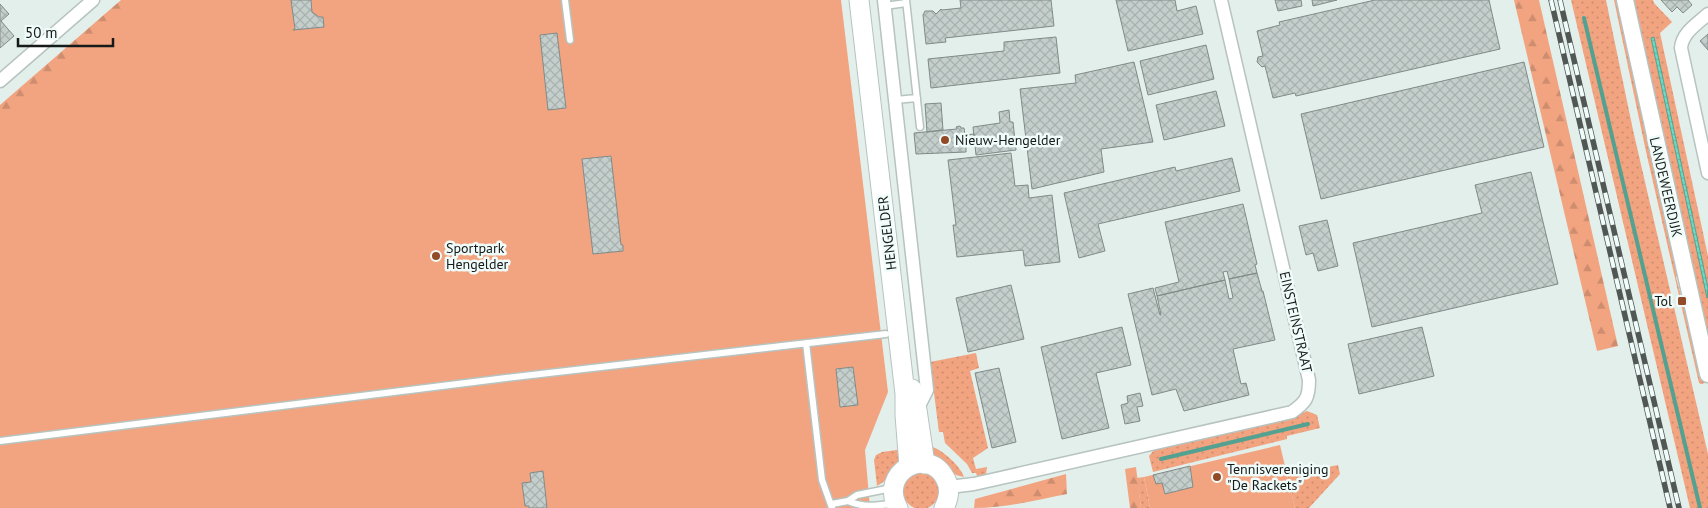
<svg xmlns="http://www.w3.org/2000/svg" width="1708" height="508" font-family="'PT Sans',sans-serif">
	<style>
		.grass { fill: url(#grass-dots) }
		.forest { fill: url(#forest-firs) }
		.pitch { fill: #f2a481 }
		.water { fill: url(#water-rules); stroke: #53a291 }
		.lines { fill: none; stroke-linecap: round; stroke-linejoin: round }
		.stream { stroke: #53a291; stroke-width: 4 }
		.building { fill: url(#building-cross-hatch); stroke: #808b88 }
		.service-casing { stroke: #b7c3bf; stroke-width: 9 }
		.minor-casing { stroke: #b7c3bf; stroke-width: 15 }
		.tertiary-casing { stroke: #b7c3bf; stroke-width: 19 }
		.secondary-casing { stroke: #b7c3bf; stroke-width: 21 }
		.service { stroke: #fff; stroke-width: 6 }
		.minor { stroke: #fff; stroke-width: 12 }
		.tertiary { stroke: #fff; stroke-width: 16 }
		.secondary { stroke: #fff; stroke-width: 19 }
		.rail-casing { stroke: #515755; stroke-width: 5.5 }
		.rail { stroke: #f0fcf9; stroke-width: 4; stroke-dasharray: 11; stroke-linecap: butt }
		.poi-dot { fill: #924a27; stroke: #f0fcf9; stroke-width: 2 }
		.labels { text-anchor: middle; stroke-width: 5; stroke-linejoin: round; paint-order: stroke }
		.poi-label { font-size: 14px; fill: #161a19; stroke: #f0fcf9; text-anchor: start }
		.street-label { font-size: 14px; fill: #161a19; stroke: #f0fcf9 }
	</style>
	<defs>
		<pattern id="grass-dots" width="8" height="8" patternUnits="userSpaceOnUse" patternTransform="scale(1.25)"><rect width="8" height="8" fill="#f2a481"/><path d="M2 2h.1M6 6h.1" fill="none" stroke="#cf8d6f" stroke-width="1.8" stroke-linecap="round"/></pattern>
		<pattern id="forest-firs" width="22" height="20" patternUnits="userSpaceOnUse" patternTransform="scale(1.25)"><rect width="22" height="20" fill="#f2a481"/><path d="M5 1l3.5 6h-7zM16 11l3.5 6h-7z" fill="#cf8d6f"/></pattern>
		<pattern id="water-rules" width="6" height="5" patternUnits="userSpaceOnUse" patternTransform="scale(1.25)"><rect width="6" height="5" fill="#6ddcc5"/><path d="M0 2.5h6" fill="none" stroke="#5ebca9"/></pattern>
		<pattern id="building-cross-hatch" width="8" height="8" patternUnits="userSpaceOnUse" patternTransform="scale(1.25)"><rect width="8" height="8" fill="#c4cfcc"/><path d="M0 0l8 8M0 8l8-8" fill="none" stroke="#a8b1af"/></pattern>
	</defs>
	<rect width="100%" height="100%" fill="#e3efeb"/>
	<!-- grass -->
	<path class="grass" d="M1571 0H1606L1633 130 1708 454V508H1690Z
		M1614 0H1617L1680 275 1676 277 1685 311H1688L1705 383 1701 384 1699 383 1645 147Z
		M1631 0H1653L1654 3 1672 22 1660 33 1708 256V347Z
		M976 353 979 368 970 371 988 448 973 458 976 469 987 467 986 474 977 476 976 473H972L967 464 945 443 943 432H939L930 362Z
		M1307 411 1317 415 1320 428 1287 436V439L1153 472 1149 456 1155 449 1294 416Z
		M927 446C938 445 961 466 964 477 947 474 935 460 927 446Z
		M904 449C902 464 890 479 877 486L874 460 876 455 882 452Z
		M1338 465 1340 474 1309 508H1295L1287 475Z
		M903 491a18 18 0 1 1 36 0a18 18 0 1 1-36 0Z
		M1144 477 1150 508H1141L1137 478Z"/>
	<!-- forest -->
	<path class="forest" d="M121 0H147L0 124V105Z
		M1514 0H1539L1618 346 1597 351Z
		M1136 467 1141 508H1130L1125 469Z
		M1066 474 1067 494C1037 500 1006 508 974 508L975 499Z"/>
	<!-- pitch -->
	<path class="pitch" d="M141 0H841L888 392 865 450 870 508H0V120Z
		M1280 445 1295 508H1150L1144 477Z"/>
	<!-- water -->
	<path class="water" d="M1654 37 1708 288 1707 298 1651 38Z"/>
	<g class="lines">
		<!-- stream -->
		<path class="stream" d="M1584 18 1700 508
			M1161 459 1308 424"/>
	</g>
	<!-- building -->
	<path class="building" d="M291 0H311L312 12 319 17H323L324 27 293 30 295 29Z
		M960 0H1051L1054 26 945 38 946 42 926 44 923 15 925 11H933L936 14 941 9 942 10 961 8Z
		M1116 0H1175L1177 11 1196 6 1203 34 1128 51Z
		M1275 0H1301L1302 6 1278 11Z
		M1312 0H1337L1313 6Z
		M1375 0H1489L1500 49 1296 96 1295 93 1273 98 1265 66 1262 67 1257 62 1258 57 1263 56 1257 31 1280 25 1279 22Z
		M1661 0H1688L1692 5 1683 13 1677 7 1672 12Z
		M0 4 9 14 1 21 14 36 0 48Z
		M557 33 566 108 548 110 540 35Z
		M1708 34V50L1700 41Z
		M1056 37 1060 73 931 88 928 59 1004 51V42Z
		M1206 45 1214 79 1148 95 1140 61Z
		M1134 62 1153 142 1101 149 1104 172 1032 189 1020 89 1076 83 1075 75Z
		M1524 62 1544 147 1321 199 1301 114Z
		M1216 91 1225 126 1164 140 1156 105Z
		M941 103 943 130 927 132 925 104Z
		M1009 110 1010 122H1013L1016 150 976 155 973 127 1000 123 999 112Z
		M960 126 961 128H964L965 135 974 134 975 145 966 146V152L916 154 914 133 957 129 956 127Z
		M1011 153 1015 186 1028 185 1029 198 1052 195 1060 262 1025 266 1023 250 957 257 953 225H956L948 160Z
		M611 156 621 245H623V251L593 254 582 159Z
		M1232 158 1240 191 1098 224 1105 251 1079 258 1064 193 1175 167 1176 171Z
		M1531 172 1558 284 1372 327 1353 243 1482 213 1475 185Z
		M1243 204 1257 264 1255 265 1257 273 1229 279 1227 271 1223 272 1225 280 1157 296 1155 288 1179 282 1165 222Z
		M1327 220 1338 266 1318 271 1313 253 1306 255 1299 226Z
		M1257 273 1262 291H1263L1275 340 1233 349 1241 384 1246 383 1249 395 1184 411 1176 389 1152 395 1128 294 1153 288 1160 315H1161L1157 296 1225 280 1229 299 1233 298 1229 279Z
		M1011 285 1024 339 968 352 956 298Z
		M1122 327 1131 365 1096 373 1109 428 1062 439 1041 347Z
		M1422 327 1434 376 1359 394 1348 344Z
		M853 367 858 405 840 407 836 369Z
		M999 368 1016 442 992 448 975 373Z
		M1140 393 1143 406 1137 407 1140 421 1125 424 1121 405 1128 403 1127 396Z
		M1190 466 1193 487 1165 494 1162 483 1156 484 1153 475Z
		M543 471 547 508H529V506H525L522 483 531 482 530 473Z"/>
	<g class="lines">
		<defs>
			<path id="service" d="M565 0 570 40
				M906 0 920 127
				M885 6 906 3
				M895 100 917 98
				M806 343 822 480 832 508
				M0 441 506 378 886 334
				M848 501C863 508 878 506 895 503
				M832 504 848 501 857 495 892 488"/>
			<path id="minor" d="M884 0 927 390 917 410
				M1708 14C1697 24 1682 33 1681 48L1708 173
				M0 81 93 0
				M949 487 974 484 1292 412C1306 402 1309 398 1309 380L1221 0"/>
			<path id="tertiary" d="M1625 0 1708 374"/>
			<path id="secondary" d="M859 0 905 394V415L909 466
				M912 389 917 410 925 464
				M898 508C878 472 928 445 945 478 951 488 949 498 944 508"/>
		</defs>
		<!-- service casing -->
		<use href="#service" class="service-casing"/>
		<!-- minor casing -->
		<use href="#minor" class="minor-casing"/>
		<!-- tertiary casing -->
		<use href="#tertiary" class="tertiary-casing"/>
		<!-- secondary casing -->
		<use href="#secondary" class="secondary-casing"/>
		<!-- service -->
		<use href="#service" class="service"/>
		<!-- minor -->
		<use href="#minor" class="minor"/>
		<!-- tertiary -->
		<use href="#tertiary" class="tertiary"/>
		<!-- secondary -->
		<use href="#secondary" class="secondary"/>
		<defs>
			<path id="rail" d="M1551 0 1670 508
				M1560 0 1679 508"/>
		</defs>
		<!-- rail casing -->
		<use href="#rail" class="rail-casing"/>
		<!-- rail -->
		<use href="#rail" class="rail"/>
	</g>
	<!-- markers -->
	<g class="poi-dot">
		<circle cx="945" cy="140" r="5"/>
		<circle cx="436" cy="256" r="5"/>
		<rect x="1677" y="296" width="10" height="10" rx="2.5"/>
		<circle cx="1217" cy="477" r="5"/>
	</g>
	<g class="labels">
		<!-- poi labels -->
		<g class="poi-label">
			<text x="955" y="145">Nieuw-Hengelder</text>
			<text x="446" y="253">Sportpark<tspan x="446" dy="16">Hengelder</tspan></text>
			<text x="1672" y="306" text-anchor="end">Tol</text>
			<text x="1227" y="474">Tennisvereniging<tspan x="1227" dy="16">"De Rackets"</tspan></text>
		</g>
		<!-- street labels -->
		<g class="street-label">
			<text transform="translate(1666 187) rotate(77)" y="5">LANDEWEERDIJK</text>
			<text transform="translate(887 233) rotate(-97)" y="5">HENGELDER</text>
			<text transform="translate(1296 322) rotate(77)" y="5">EINSTEINSTRAAT</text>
		</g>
	</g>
	<!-- scale -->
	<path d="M18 38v8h95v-8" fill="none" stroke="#161a19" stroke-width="2.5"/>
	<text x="25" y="38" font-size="15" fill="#161a19" stroke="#f0fcf9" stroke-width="4" paint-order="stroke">50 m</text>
</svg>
